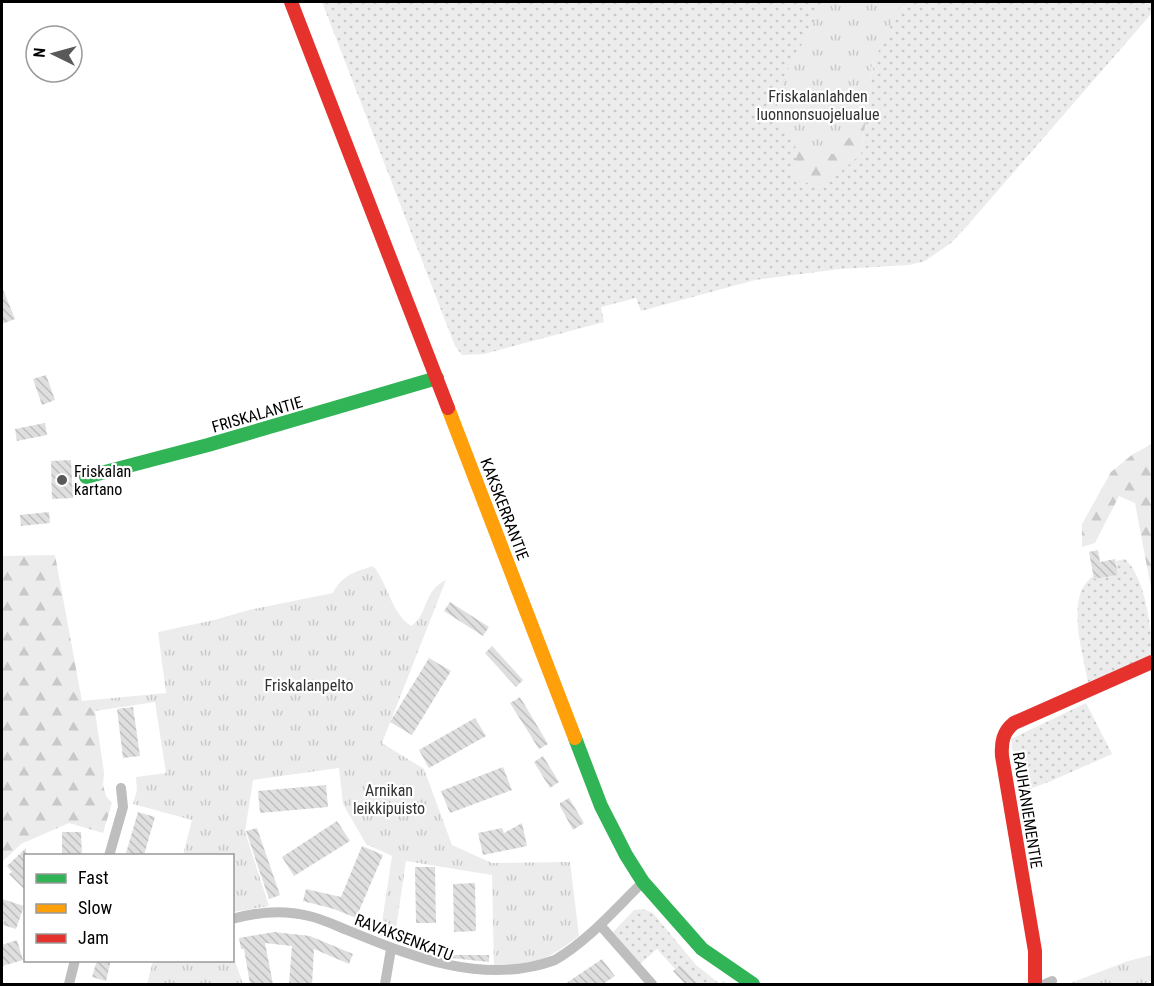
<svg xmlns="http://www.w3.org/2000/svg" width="1154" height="986" font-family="'Roboto Condensed',sans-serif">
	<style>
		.grass { fill: url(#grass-dots) }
		.forest { fill: url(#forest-firs) }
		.park { fill: url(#park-tufts) }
		.building { fill: url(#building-back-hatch) }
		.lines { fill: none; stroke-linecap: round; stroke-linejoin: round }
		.street { stroke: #bebebe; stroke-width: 10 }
		.fast { stroke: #30b455; stroke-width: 14 }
		.slow { stroke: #ff9f0a; stroke-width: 14 }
		.jam { stroke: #e5322d; stroke-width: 14 }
		.poi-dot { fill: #595959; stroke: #fff; stroke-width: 2 }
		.labels { text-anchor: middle; stroke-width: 4.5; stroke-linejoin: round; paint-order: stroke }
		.park-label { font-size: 16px; fill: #333; stroke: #fff }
		.street-label { font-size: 16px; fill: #000; stroke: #fff }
		.poi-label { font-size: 16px; fill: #000; stroke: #fff; text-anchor: start }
	</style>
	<defs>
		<pattern id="grass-dots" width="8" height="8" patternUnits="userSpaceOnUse" patternTransform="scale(1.5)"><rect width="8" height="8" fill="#ececec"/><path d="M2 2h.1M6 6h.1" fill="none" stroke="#c9c9c9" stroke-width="1.8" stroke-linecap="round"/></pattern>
		<pattern id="forest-firs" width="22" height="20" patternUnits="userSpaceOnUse" patternTransform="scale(1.5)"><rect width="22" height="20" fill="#ececec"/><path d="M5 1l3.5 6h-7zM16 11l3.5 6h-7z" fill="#c9c9c9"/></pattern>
		<pattern id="park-tufts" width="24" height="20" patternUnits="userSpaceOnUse" patternTransform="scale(1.5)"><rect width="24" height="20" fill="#ececec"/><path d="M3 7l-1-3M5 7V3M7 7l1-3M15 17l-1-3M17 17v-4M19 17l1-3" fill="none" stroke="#c9c9c9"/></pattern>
		<pattern id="building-back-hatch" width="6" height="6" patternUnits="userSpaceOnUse" patternTransform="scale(1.5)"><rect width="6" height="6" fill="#dfdfdf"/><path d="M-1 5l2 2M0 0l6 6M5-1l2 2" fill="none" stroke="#bebebe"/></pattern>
	</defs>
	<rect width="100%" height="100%" fill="#fff"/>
	<!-- grass -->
	<path class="grass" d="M322 2H825L785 76 775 113 798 151 861 154 874 60 900 5 906 2H1152V13L967 226 951 243 925 261 909 265 840 269 755 280 641 311 636 298 601 307 604 322 484 354 462 355 455 346Z
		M1125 559C1146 578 1152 631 1152 658L1088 682C1083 654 1064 593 1094 576L1095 579 1118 575 1116 561Z
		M1086 703 1112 754 1051 781 1019 793 1011 739Z
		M643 909 653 913 696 965 720 984 723 981 728 984H698L680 965 675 969 657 949 640 964 613 932 634 910Z"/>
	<!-- forest -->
	<path class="forest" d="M825 2H906L900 6 874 60 861 154 826 185 791 181 798 151 775 113 785 76Z
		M1152 444V587L1151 588 1135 503 1119 496 1095 543 1082 547V524L1111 472 1133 454Z
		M55 555 82 701 95 711 104 773 103 785 106 796 112 803 103 833 69 823 21 844 2 862V556Z"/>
	<!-- park -->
	<path class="park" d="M825 2H906L900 6 874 60 858 99V128L834 154 798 151 775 113 785 76Z
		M373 566C388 583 391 613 411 626 428 616 423 590 446 580L382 743 424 769 452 845 492 863 570 862 579 936 558 951 543 959 494 969 492 875 406 861 394 942 380 936 392 856 366 844 343 804 339 768 253 780 245 832 269 906 233 912 232 856 183 855 192 820 133 804 137 790 136 777 166 773 155 702 95 711 82 701 166 693 158 632 214 620 249 610 333 593C341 576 356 571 373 566Z
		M233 955 243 984H147L153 961 232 960Z
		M1152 955V982L1142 984H1068L1128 961Z"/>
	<!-- building -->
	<path class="building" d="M2 287 15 319 2 324Z
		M46 375 55 400 42 405 33 379Z
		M45 423 47 435 17 441 15 429Z
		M71 460 73 498 52 499 51 461Z
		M49 512 50 523 21 526 20 515Z
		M1098 550 1100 562 1115 559 1118 575 1094 579 1089 552Z
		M450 602 489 627 483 636 444 611Z
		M492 646 523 680 516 687 485 653Z
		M429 658 451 671 412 735 390 722Z
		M520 697 548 744 539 749 510 703Z
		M133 707 140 756 123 758 117 709Z
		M475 718 486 736 429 768 419 750Z
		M543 756 559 782 550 788 534 762Z
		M503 767 512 790 450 813 441 791Z
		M326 785 328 807 260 813 258 791Z
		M569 798 584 823 573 830 560 806V803Z
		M138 812 155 817 144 855 126 853Z
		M337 821 350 841 294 876 282 857Z
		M522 823 527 846 483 855 478 833 502 828 504 833Z
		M257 828 280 895 269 899 246 831Z
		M62 832H81L82 855H62Z
		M362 846 383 855 356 918 334 909 303 901 306 889 341 897Z
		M26 848V891L9 874 12 872 7 866Z
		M415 867H435L436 923H416Z
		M475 883 476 931 454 932 453 884Z
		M2 899 24 906 16 929 3 925 4 920H2Z
		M274 932 310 936 353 954 349 964 314 949 312 984H289L292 946 265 943 273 984H250L244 949H241L239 938Z
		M17 940 23 960 2 966V945Z
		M426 943 453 955H489V962L451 958 425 951 423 950Z
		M602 959 615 976 603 984H565Z
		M97 960H111L106 981 92 977Z
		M680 965 698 984H685L673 971Z"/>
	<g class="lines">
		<!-- street -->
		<path class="street" d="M109 856 123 807 121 788
			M232 919C257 912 284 910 309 916 322 919 335 925 347 930 413 957 484 986 555 960 589 940 615 909 643 882
			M600 925 652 984
			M69 984 75 960
			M385 984 391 949
			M1045 984 1052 981"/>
		<!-- fast -->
		<path class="fast" d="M86 477 208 445 437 378
			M575 738 601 806 626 855 643 882 702 949 753 984"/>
		<!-- slow -->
		<path class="slow" d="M448 408 575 738"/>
		<!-- jam -->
		<path class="jam" d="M291 2 448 408
			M1035 984V951L1002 756C1001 742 1003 732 1014 723L1152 662"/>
	</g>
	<!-- markers -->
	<circle class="poi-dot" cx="62" cy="480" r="6"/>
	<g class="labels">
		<!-- park labels -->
		<g class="park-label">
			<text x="818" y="102">Friskalanlahden<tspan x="818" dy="18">luonnonsuojelualue</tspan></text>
			<text x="309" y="691">Friskalanpelto</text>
			<text x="389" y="796">Arnikan<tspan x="389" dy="18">leikkipuisto</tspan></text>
		</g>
		<!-- street labels -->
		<g class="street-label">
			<text transform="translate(257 414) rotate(-16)" y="6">FRISKALANTIE</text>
			<text transform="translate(505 509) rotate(69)" y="6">KAKSKERRANTIE</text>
			<text transform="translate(1028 810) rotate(81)" y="6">RAUHANIEMENTIE</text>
			<text transform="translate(404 937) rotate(21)" y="6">RAVAKSENKATU</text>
		</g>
		<!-- poi labels -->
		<g class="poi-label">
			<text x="74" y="477">Friskalan<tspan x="74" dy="18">kartano</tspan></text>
		</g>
	</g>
	<!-- border -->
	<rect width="1154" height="986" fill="none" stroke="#000000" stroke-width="6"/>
	<!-- legend -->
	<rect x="24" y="854" width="210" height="108" fill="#ffffff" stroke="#999999" stroke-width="1.5"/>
	<rect x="36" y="874" width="30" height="9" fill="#30b455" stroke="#999999" stroke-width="1.5"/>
	<text x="78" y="884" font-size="18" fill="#000000">Fast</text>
	<rect x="36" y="904" width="30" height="9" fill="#ff9f0a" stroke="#999999" stroke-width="1.5"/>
	<text x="78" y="914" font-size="18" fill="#000000">Slow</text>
	<rect x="36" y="934" width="30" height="9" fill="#e5322d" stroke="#999999" stroke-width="1.5"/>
	<text x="78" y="944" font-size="18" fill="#000000">Jam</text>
	<!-- north arrow -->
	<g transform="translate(54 54) rotate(275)"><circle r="28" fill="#ffffff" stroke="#999999" stroke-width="1.5"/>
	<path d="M0-4.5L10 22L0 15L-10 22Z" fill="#595959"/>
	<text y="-9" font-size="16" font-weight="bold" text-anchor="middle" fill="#000000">N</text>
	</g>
</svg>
